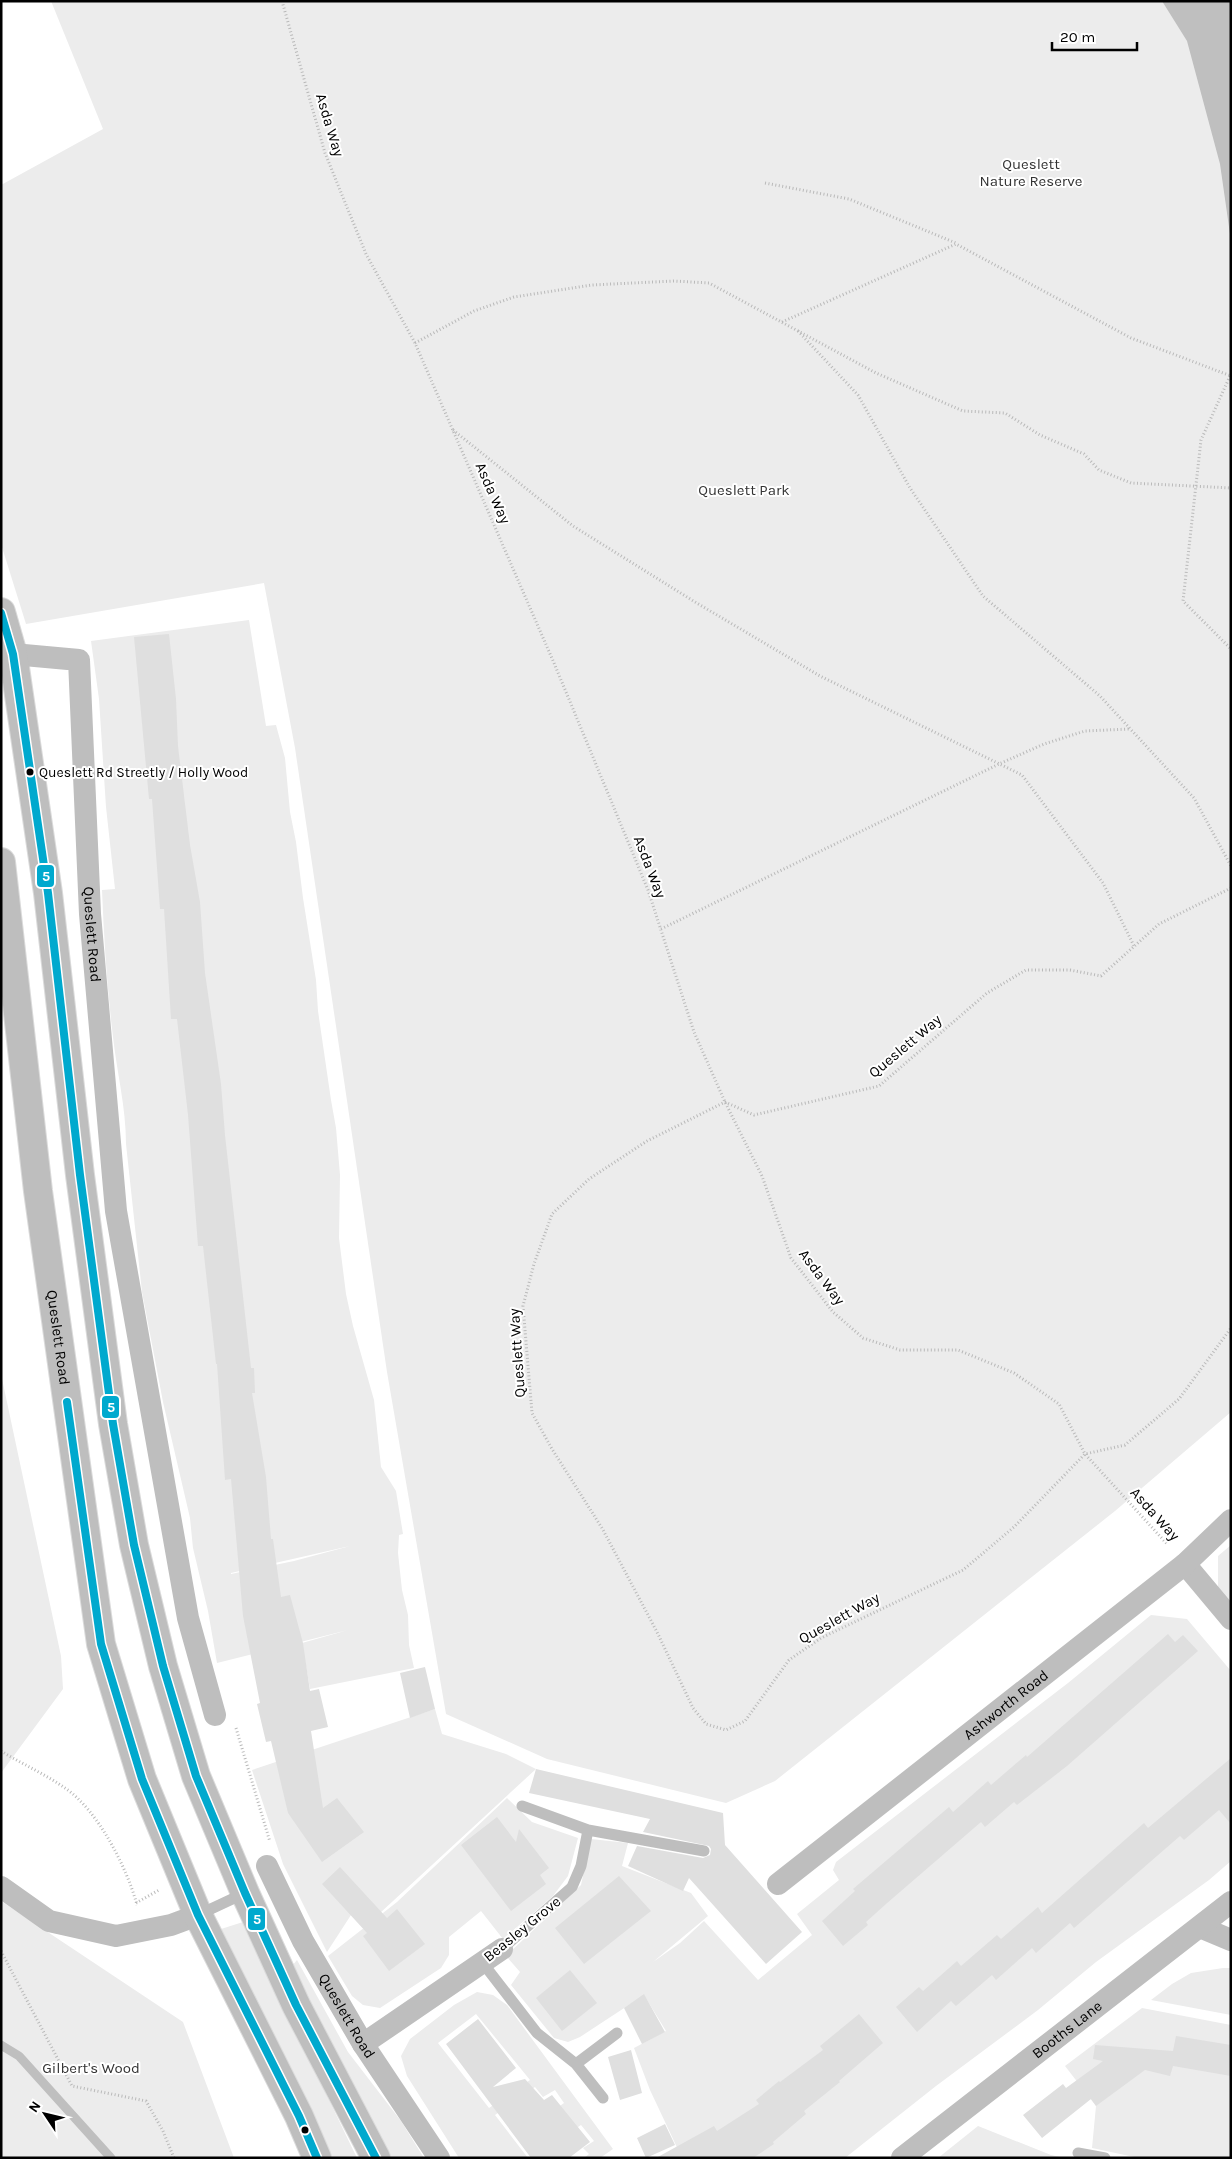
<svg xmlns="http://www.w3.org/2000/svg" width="1232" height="2159" font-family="Karla,sans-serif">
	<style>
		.green { fill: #ececec; fill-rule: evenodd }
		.water { fill: #bfbfbf }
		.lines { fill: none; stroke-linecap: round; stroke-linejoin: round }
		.stream { stroke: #bfbfbf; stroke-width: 9 }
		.building { fill: #dfdfdf }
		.highway-casing { stroke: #dbdbdb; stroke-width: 30 }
		.path { stroke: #b9b9b9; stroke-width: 3; stroke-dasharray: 1 2.5; stroke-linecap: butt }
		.lane { stroke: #bebebe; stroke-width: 11 }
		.street { stroke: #bebebe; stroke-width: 22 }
		.highway { stroke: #bebebe; stroke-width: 28 }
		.bus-1-casing { stroke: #fff; stroke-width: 11 }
		.bus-1 { stroke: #00a9ce; stroke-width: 8 }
		.bus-dot { fill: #000; stroke: #fff; stroke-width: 2 }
		.labels { text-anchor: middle; stroke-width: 4; stroke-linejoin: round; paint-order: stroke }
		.bus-label { font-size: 14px; fill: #000; stroke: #fff; text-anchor: start }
		.street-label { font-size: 15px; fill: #000; stroke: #fff }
		.park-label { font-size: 15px; fill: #333; stroke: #fff }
		.line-badge { stroke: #fff; stroke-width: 2 }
		.badge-label { font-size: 14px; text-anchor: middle; font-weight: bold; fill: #fff }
	</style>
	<rect width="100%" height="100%" fill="#fff"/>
	<!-- green -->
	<path class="green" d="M51 1H1231V1412L1115 1511 775 1781 726 1803 547 1759 446 1714 387 1372 295 748 264 583 26 624 1 544V185L103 129Z
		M249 620 266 726 276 725 285 758 290 812 296 842 303 898 316 980 318 1011 331 1100 336 1128 340 1175 339 1238 346 1294 353 1326 374 1400 381 1467 396 1491 403 1534 399 1535 398 1553 402 1590 408 1615 409 1645 414 1668 310 1689 302 1643 348 1630 217 1663 208 1611 193 1548 190 1518 163 1402 142 1292 126 1144C126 1107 117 1073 113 1037 107 988 104 939 102 890L115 889 106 807 99 699 91 641ZM350 1546 294 1561 231 1574V1573Z
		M1 1374 61 1656 63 1689 1 1773Z
		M1231 1545V1604L1218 1589V1556Z
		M1151 1615 1187 1619 1231 1671V1861L1209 1880 1096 1962 1038 2010 936 2086 845 2158H682L650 2090 634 2048 666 2031 644 1995 580 2037 568 2042 554 2038 511 1985 520 1972 506 1956 581 1885 591 1839 628 1843 622 1866 691 1893 708 1916 653 1962 680 1943 704 1921 758 1980 812 1935 797 1914 839 1880 833 1870 836 1862 1068 1683Z
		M435 1709 442 1734 506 1754 536 1769 380 1913 368 1898 351 1915 327 1952 283 1864 252 1770Z
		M507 1798 532 1822 578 1838 568 1876 553 1896 503 1939 481 1911 449 1937V1955L441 1968 380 2008 363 2005 352 1996 328 1956 397 1902Z
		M1 1901 183 2022 234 2158H1Z
		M243 1922 357 2158H331L221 1929Z
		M297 1960 348 2052 401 2121 424 2158H385L292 1966Z
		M1223 1968H1231V2015L1151 2000 1172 1984 1191 1973Z
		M477 1992 493 1995 507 2005 613 2149 600 2158H584L589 2154 583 2148 594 2141 581 2125 569 2133 553 2111 564 2103 555 2090 543 2097 535 2087 495 2115 528 2158H459L407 2076 401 2056 410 2039 454 2005ZM476 2014 530 2080 489 2108 438 2043Z
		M1142 2008 1231 2025V2158H1139L1092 2148 1096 2106 1065 2066Z
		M978 2126 1051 2155 1064 2158H938Z"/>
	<!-- water -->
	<path class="water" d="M1162 1H1231V241L1220 164 1187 41Z"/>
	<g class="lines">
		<!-- stream -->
		<path class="stream" d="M1 2045 19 2056 111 2158"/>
	</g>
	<!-- building -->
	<path class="building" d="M169 634 176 699 178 746 190 845 200 902 205 973 221 1084 225 1135 251 1368H254L255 1393H252L266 1477 271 1539H273L281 1597 290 1595 303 1643 310 1691 319 1689 328 1727 311 1731 323 1808 337 1798 364 1832 322 1862 288 1813 271 1741 266 1742 257 1704 260 1703 243 1616 231 1479 225 1480 217 1364H216L203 1246H198L188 1115 177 1019H171L164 909H160L152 799H149L134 637Z
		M1168 1634 1175 1642 1183 1635 1198 1651 1067 1766 1017 1805 1014 1802 985 1827 981 1822 886 1904 866 1922 868 1925 843 1946 822 1921 855 1891 853 1889 949 1807 953 1812 988 1781 991 1785 1026 1755 1027 1757Z
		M425 1667 435 1709 410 1718 400 1673Z
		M1231 1758V1824L1219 1810 1184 1840 1180 1836 1074 1928 1070 1923 1036 1953 1032 1948 996 1980 992 1975 956 2006 951 2001 917 2032 896 2007 919 1987 923 1991 957 1961 961 1966 997 1935 1001 1939 1038 1907 1042 1913 1144 1823 1148 1828Z
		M536 1769 723 1813 725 1845 802 1932 766 1964 689 1878 683 1891 628 1866 637 1846 703 1858 710 1855 711 1849 709 1846 643 1832 650 1819 529 1793Z
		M497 1817 516 1842 519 1829 549 1868 540 1875 546 1884 511 1911 461 1845Z
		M340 1867 387 1918 397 1909 425 1944 389 1971 363 1936 367 1933 322 1884Z
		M619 1876 651 1911 584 1964 555 1928Z
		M570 1970 597 2003 562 2031 536 1998Z
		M644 1994 665 2032 642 2044 624 2008Z
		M859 2014 883 2043 839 2081 840 2082 804 2111 806 2114 773 2142 774 2144 753 2158H656L714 2126 717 2131 759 2104 756 2100 779 2081 780 2082 823 2050 820 2046Z
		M478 2019 516 2068 493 2087 525 2079 544 2100 552 2095 590 2142 569 2158H531L446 2044Z
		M1176 2036 1231 2045V2076L1173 2066 1170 2076 1145 2070 1096 2106 1091 2099 1042 2138 1023 2115 1063 2084 1066 2088 1103 2061 1093 2059 1095 2045 1173 2051Z
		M631 2050 642 2093 620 2100 608 2057Z
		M665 2124 675 2145 646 2158 637 2138Z"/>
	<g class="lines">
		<defs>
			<g id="highway">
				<path d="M1 612 13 654 48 893 80 1175 113 1424 134 1545 163 1666 196 1776 245 1893 296 2005 376 2158"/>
				<path id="s5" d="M1 862 38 1191 101 1644 142 1779 198 1915 299 2116 317 2158"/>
			</g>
		</defs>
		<!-- highway casing -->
		<use href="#highway" class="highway-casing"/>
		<!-- path -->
		<path class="path" d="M282 1 325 153 366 254 415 343 554 663 648 890 694 1032 725 1102 762 1176 791 1258 833 1312 863 1338 900 1350H958L1014 1373 1059 1404 1085 1454 1168 1545
			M765 183 849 199 956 243
			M782 322 956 244 1131 338 1231 376
			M798 331 858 395 910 488 983 596 1100 696 1194 798 1231 866
			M415 343 474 311 514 297 592 285 674 281 709 283 876 373 963 411 1005 413 1040 435 1084 454 1099 470 1131 483 1231 488
			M1230 376 1201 440 1183 601 1231 649
			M453 430 573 526 695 602 820 676 1022 775 1103 883 1134 946
			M1231 888 1159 924 1101 976 1070 970H1026L987 993 879 1086 754 1115 725 1102 647 1141 589 1179 552 1214 534 1264 523 1306 532 1413 552 1449 602 1528 657 1632 693 1708 706 1724 726 1730 745 1721 789 1660 821 1638 963 1570 1014 1527 1085 1454 1125 1445 1179 1399 1231 1328
			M661 929 999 764 1044 744 1085 731 1129 729
			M236 1728 270 1842
			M1 1751C22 1764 45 1774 65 1788 98 1810 127 1868 137 1905
			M136 1903 159 1890
			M1 1951 72 2086 146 2101 163 2131 174 2158"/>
		<!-- lane -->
		<path class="lane" d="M588 1830 704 1851
			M198 1915 245 1893
			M502 1949 572 1887 581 1866 588 1830 522 1806
			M482 1962 537 2033 576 2064 617 2033
			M576 2064 603 2098
			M1078 2153 1105 2158"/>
		<!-- street -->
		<g class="street">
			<path id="s1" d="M13 654 79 660 90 914 116 1211 188 1618 215 1715"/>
			<path d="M1185 1564 1231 1619"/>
			<path id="s2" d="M267 1866 303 1941 363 2044 439 2158"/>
			<path id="s3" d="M778 1884 1185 1564 1231 1520"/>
			<path d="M1 1887 49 1921 116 1936 171 1925 198 1915"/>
			<path d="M1200 1927 1231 1940"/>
			<path d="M363 2044 502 1949"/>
			<path id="s4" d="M902 2158 1231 1902"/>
		</g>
		<!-- highway -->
		<use href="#highway" class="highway"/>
		<defs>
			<path id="bus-1" d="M1 613 13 654 48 893 80 1175 113 1424 134 1545 163 1666 196 1776 245 1893 296 2005 376 2158
				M67 1402 101 1644 142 1779 198 1915 299 2116 317 2158"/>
		</defs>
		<!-- bus-1 casing -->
		<use href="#bus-1" class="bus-1-casing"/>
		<!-- bus-1 -->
		<use href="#bus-1" class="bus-1"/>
	</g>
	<!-- markers -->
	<g class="bus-dot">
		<circle cx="30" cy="772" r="4.5"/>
		<circle cx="305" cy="2130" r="4.5"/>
	</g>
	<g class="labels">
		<!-- bus labels -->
		<g class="bus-label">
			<text x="39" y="777">Queslett Rd Streetly / Holly Wood</text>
		</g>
		<!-- street labels -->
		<g class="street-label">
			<text transform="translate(330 125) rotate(73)" y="5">Asda Way</text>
			<text transform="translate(493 493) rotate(66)" y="5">Asda Way</text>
			<text transform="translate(650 867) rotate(69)" y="5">Asda Way</text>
			<text dy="5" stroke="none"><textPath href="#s1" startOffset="341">Queslett Road</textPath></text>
			<text transform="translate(905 1046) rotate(-40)" y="5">Queslett Way</text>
			<text transform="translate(822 1277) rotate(53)" y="5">Asda Way</text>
			<text dy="5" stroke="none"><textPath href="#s5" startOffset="479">Queslett Road</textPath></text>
			<text transform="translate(517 1353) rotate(-94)" y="5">Queslett Way</text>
			<text transform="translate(1155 1514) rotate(48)" y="5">Asda Way</text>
			<text transform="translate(839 1618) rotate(-29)" y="5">Queslett Way</text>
			<text dy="5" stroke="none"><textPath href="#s3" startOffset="290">Ashworth Road</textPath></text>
			<text transform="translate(522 1929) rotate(-39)" y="5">Beasley Grove</text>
			<text dy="5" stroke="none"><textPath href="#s2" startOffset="170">Queslett Road</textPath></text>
			<text dy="5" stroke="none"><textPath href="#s4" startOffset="209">Booths Lane</textPath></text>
		</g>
		<!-- park labels -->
		<g class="park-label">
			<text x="1031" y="169">Queslett<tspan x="1031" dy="17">Nature Reserve</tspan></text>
			<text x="744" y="495">Queslett Park</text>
			<text x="91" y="2073">Gilbert's Wood</text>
		</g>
	</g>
	<g class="line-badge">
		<rect x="36" y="864" width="19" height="24" rx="5" fill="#00a9ce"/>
		<rect x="101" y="1395" width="19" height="24" rx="5" fill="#00a9ce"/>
		<rect x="247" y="1907" width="19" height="24" rx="5" fill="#00a9ce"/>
	</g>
	<g class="badge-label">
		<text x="46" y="881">5</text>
		<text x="111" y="1412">5</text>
		<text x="257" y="1924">5</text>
	</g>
	<!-- border -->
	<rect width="1232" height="2159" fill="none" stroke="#000000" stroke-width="5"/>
	<!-- north arrow -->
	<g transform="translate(45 2114) rotate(305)" stroke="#ffffff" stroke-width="4" paint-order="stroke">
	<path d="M0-4L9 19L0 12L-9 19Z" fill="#000000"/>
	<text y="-8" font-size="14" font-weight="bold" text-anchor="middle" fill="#000000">N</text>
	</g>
	<!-- scale -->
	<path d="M1052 42v8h85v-8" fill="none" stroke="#000000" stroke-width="2.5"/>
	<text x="1060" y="42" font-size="15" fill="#000000" stroke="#ffffff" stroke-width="4" paint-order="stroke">20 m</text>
</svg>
